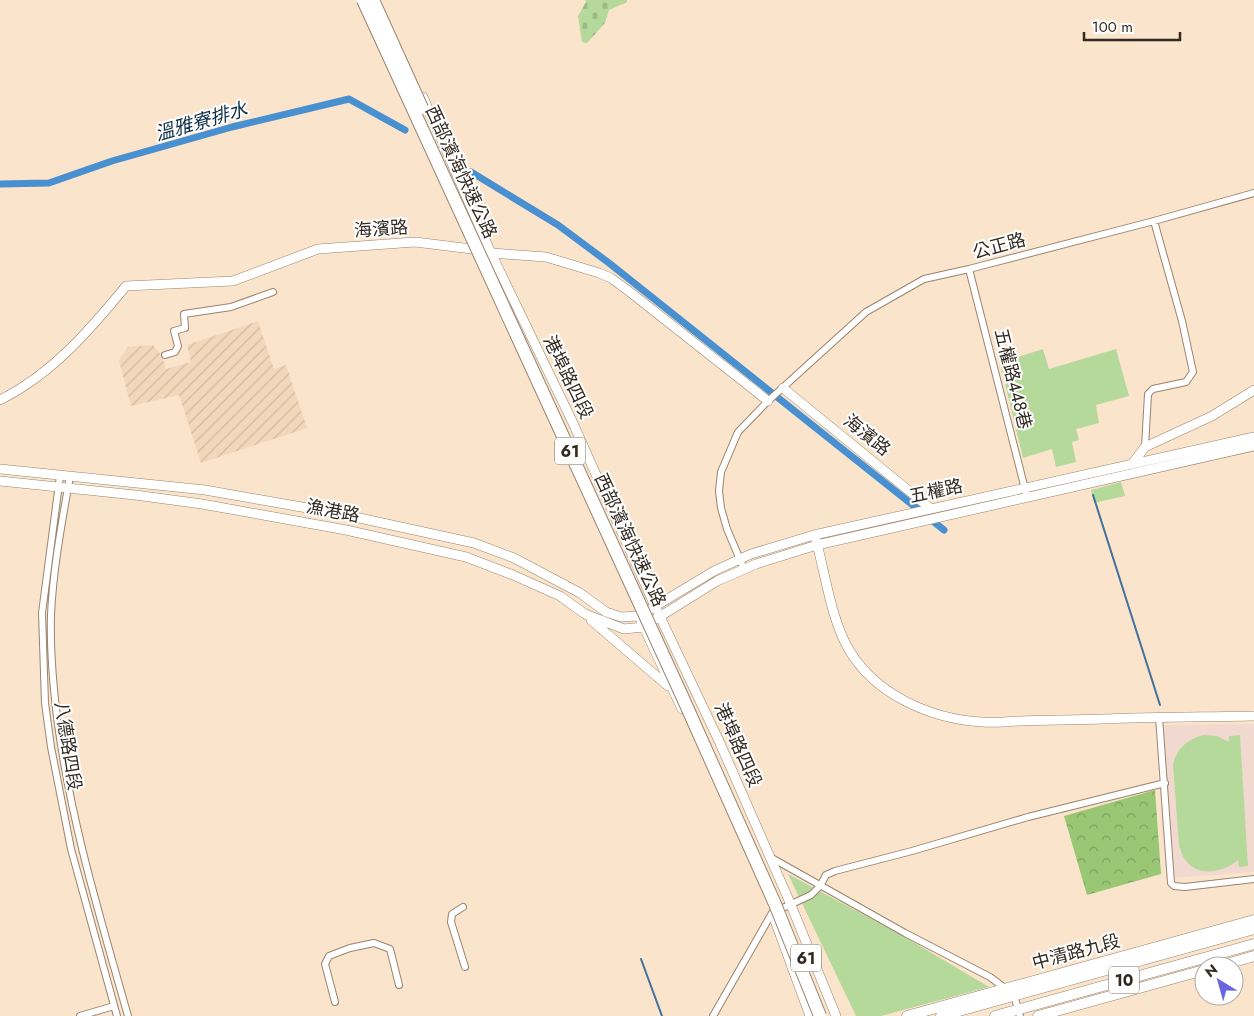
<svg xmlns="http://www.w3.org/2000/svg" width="1254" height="1016" font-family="Jost,'Noto Sans TC',sans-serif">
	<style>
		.industrial { fill: url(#industrial-furrows) }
		.education { fill: #f1d9cf }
		.grass { fill: #b5d99b }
		.forest { fill: url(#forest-crowns) }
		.cemetery { fill: url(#cemetery-stones) }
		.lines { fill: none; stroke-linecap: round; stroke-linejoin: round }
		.stream { stroke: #41719c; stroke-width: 2 }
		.canal { stroke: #4890d0; stroke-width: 7 }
		.street-casing { stroke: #99846e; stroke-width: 8 }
		.secondary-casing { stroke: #99846e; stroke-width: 10 }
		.primary-casing { stroke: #99846e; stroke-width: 11 }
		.street { stroke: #fff; stroke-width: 6 }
		.secondary { stroke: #fff; stroke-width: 9 }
		.primary { stroke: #fff; stroke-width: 10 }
		.highway-bridge-casing { stroke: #99846e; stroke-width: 14; stroke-linecap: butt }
		.highway-bridge { stroke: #fff; stroke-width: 12 }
		.labels { text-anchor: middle; stroke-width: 4; stroke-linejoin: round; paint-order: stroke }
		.shield { fill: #fff; stroke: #706a64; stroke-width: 1 }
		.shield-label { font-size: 16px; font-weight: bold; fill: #322a21 }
		.street-label { font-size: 18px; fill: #322a21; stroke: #fff }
		.water-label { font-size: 19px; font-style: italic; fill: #0f2e48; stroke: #fff }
	</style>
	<defs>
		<pattern id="industrial-furrows" width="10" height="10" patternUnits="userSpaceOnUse" patternTransform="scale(1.25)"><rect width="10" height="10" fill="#f3d7ba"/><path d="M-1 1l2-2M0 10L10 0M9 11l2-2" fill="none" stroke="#d1b9a0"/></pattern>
		<pattern id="forest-crowns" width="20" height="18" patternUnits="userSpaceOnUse" patternTransform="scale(1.25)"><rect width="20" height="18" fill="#99c774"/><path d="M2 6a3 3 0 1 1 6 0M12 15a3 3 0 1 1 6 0" fill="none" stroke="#7da25f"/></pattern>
		<pattern id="cemetery-stones" width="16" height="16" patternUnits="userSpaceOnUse" patternTransform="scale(1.25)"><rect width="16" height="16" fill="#b5d99b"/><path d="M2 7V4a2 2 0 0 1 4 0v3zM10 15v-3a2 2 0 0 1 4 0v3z" fill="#9cba85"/></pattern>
	</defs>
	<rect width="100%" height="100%" fill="#fbe4cc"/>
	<!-- industrial -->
	<path class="industrial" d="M258 321 274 369 286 365 307 428 201 463 179 395 131 406 119 361 128 347 153 345 162 356 166 369 191 362 187 345Z"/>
	<!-- education -->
	<path class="education" d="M1254 724V872L1173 878 1163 725Z"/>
	<!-- grass -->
	<path class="grass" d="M1043 349 1049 369 1116 349 1129 396 1096 405 1099 423 1076 429 1079 440 1072 442 1076 462 1056 467 1052 449 1023 458 1000 363Z
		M1121 482 1125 496 1094 503 1091 490Z
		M1203 735 1217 736 1229 742V736L1240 735 1248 866 1239 867 1238 860C1223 873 1196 878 1184 858 1182 855 1181 850 1179 846L1173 764C1177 748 1188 739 1203 735Z
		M788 874 903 936 989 987 881 1016H856Z"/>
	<!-- forest -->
	<path class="forest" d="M1155 790 1161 874 1087 895 1064 816Z"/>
	<!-- cemetery -->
	<path class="cemetery" d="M585 0H627V2L609 10 605 23 587 43 582 42 578 16 586 2Z"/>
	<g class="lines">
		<!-- stream -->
		<path class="stream" d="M1093 495 1160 705
			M641 959 662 1016"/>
		<!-- canal -->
		<path class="canal" d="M471 172 558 225 609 263 944 530
			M0 184 49 183 112 161 232 127 349 99 405 130"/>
		<defs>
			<path id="street" d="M969 269 1027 497
				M165 355 175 352 178 346 174 331 185 328 184 314 231 307 273 292
				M1145 447 1148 394 1153 389 1186 382 1193 372 1182 321 1154 221
				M60 476 42 613 45 703 51 747 71 849 117 1016
				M70 476C62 522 53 569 51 615 50 649 53 684 57 717 70 819 100 917 128 1016
				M744 569 727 529 721 508 719 491 721 472 738 432 768 401 866 312 924 279 969 269 1154 221 1254 193
				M1159 717 1171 883 1174 886 1185 887 1254 879
				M770 857 905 933 990 977 1014 995 1020 1016
				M463 907 452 914 451 922 465 967
				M335 1002 325 964 329 956 350 948 374 943 390 949 399 985
				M80 1016 114 1006
				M713 1016 772 913 811 895 820 886 826 875 835 871 912 851 1028 817 1165 783"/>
			<path id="secondary" d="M423 97 491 253 572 421 655 606 719 741 791 905 836 1016
				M783 388 930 508
				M0 400C52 374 89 331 126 286L233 281 318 249 415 242 472 249 491 253 546 257 599 273 611 278 630 292 768 401
				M1132 464 1145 447 1212 416 1254 390
				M0 469 205 490 341 514 474 543 514 558 580 593 606 612 621 617 639 616 714 571 751 554 814 535 1254 437
				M0 481 135 495 202 504 346 530 466 557 513 575 560 596 585 614 624 629 643 627 717 581 756 564 817 545 1254 446
				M816 540C825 573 831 618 848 648 874 694 930 719 982 722 994 723 1007 722 1019 721 1047 720 1075 720 1103 719 1153 717 1204 717 1254 716
				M591 620 668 686
				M641 621 682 709
				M774 918 810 1016"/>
			<path id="primary" d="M1220 966 1254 956
				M907 1016 1254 920
				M941 1016 1254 929
				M995 1016 1254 944
				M1038 1016 1204 970"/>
		</defs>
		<!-- street casing -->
		<use href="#street" class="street-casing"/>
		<!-- secondary casing -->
		<use href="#secondary" class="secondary-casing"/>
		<!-- primary casing -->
		<use href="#primary" class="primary-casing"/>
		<!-- street -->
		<use href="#street" class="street"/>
		<!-- secondary -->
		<use href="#secondary" class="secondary"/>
		<!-- primary -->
		<use href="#primary" class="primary"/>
		<defs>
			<path id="highway-bridge" d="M363 0 682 696 775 904 820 1016
				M373 0 422 108"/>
		</defs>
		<!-- highway-bridge casing -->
		<use href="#highway-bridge" class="highway-bridge-casing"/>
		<!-- highway-bridge -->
		<use href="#highway-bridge" class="highway-bridge"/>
	</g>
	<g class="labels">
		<!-- shield labels -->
		<g class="shield">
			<rect x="555" y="437.5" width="30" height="27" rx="4"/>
			<rect x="791" y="944.5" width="30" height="27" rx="4"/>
			<rect x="1109" y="966.5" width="30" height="27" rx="4"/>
		</g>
		<g class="shield-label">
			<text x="570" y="457">61</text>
			<text x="806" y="964">61</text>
			<text x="1124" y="986">10</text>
		</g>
		<!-- street labels -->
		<g class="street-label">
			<text transform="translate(461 172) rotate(65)" y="6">西部濱海快速公路</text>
			<text transform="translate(381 229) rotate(-4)" y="6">海濱路</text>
			<text transform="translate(999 246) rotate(-15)" y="6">公正路</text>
			<text transform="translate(568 377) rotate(64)" y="6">港埠路四段</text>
			<text transform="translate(1013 379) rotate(76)" y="6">五權路448巷</text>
			<text transform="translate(867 435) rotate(39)" y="6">海濱路</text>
			<text transform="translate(936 491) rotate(-12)" y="6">五權路</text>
			<text transform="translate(333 511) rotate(11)" y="6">漁港路</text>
			<text transform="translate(630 540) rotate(65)" y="6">西部濱海快速公路</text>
			<text transform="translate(738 745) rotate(66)" y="6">港埠路四段</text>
			<text transform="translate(68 746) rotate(81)" y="6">八德路四段</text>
			<text transform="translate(1076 952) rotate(-15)" y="6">中清路九段</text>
		</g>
		<!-- water labels -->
		<g class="water-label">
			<text transform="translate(201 121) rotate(-16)" y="7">溫雅寮排水</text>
		</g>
	</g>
	<!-- north arrow -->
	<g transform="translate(1219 981) rotate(323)"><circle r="24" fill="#ffffff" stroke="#adaaa6"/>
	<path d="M0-4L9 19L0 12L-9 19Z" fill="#6765df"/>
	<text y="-8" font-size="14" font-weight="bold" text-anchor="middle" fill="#322a21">N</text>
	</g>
	<!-- scale -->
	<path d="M1084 32v8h96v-8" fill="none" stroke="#322a21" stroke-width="2.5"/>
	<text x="1092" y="32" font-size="15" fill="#322a21" stroke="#ffffff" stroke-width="4" paint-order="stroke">100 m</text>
</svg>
